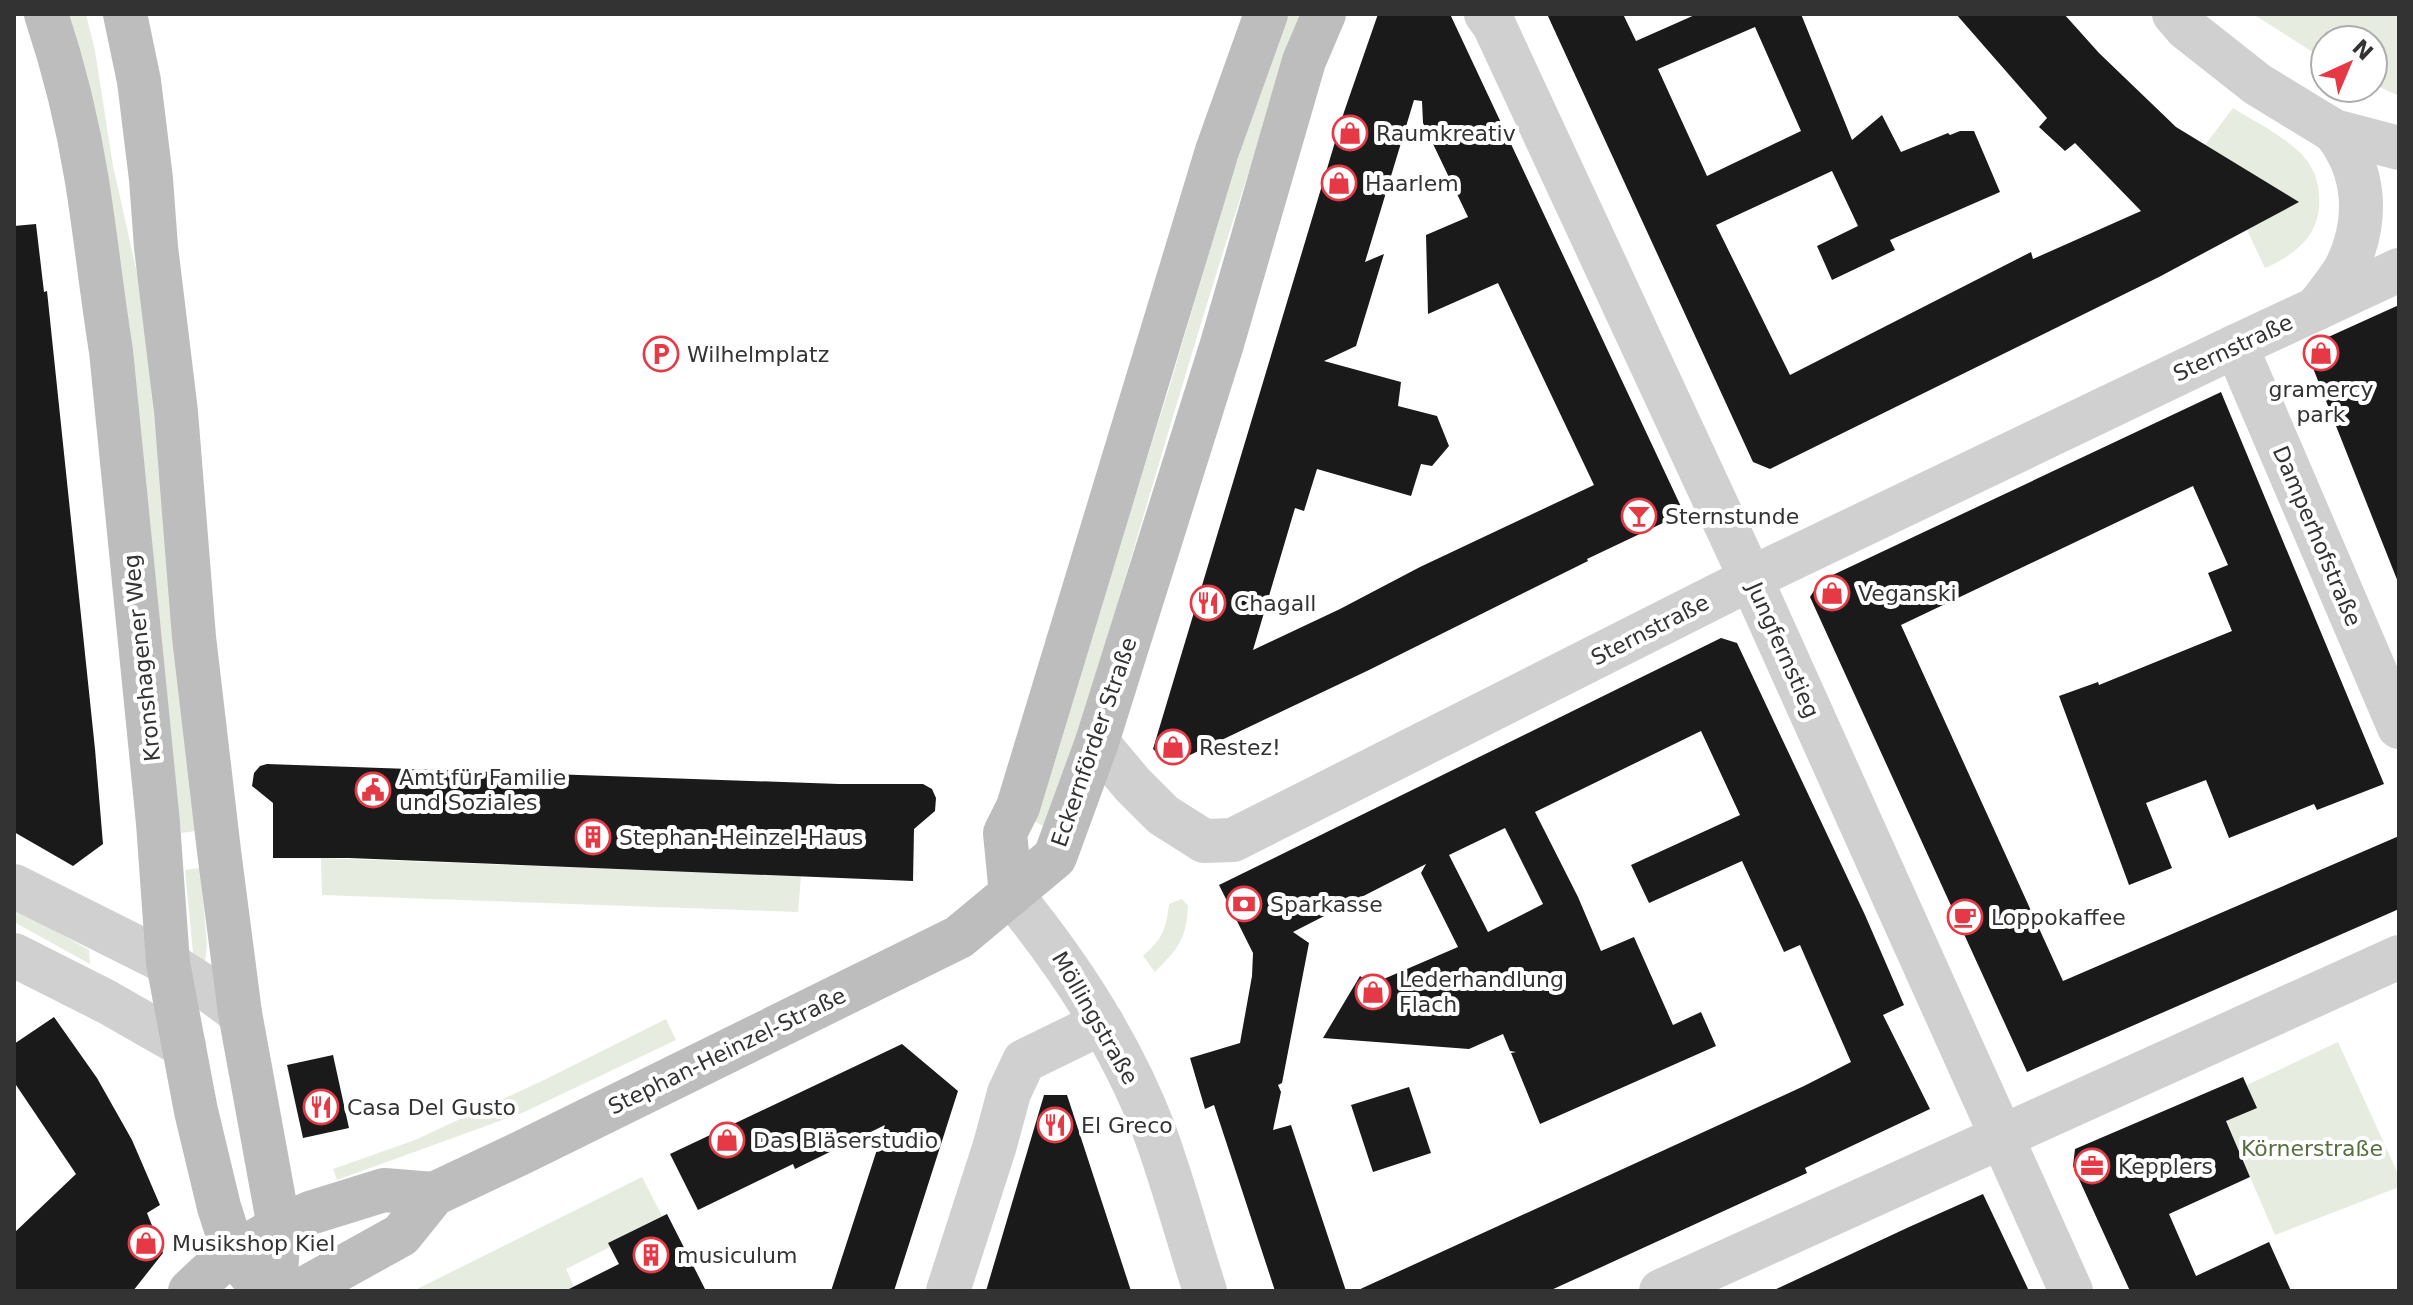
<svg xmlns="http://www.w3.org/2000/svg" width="2413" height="1305" viewBox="0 0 2413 1305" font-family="'DejaVu Sans',sans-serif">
	<rect width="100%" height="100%" fill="#fff"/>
	<g fill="#e6ecdf">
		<polygon points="68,14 86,14 95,51 113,166 141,291 196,831 181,833 123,295"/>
		<path d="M 1286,14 L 1303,14 C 1206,281 1136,557 1048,828 L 1033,821 L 1171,382 L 1228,188 Z"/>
		<polygon points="2253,14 2399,14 2399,96 2373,84 2373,40 2325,40 2325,60"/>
		<path d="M 2233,108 C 2254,121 2278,133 2296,149 C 2308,159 2315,171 2318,186 C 2325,229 2303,251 2265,268 L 2247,230 L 2283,210 L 2285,194 L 2205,145 Z"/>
		<polygon points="321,858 801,876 798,912 322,895"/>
		<polygon points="200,868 207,944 205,963 194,963 185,870"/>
		<path d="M 1182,899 L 1188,906 C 1186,940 1178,949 1155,972 L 1143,956 C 1162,939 1166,931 1169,904 Z"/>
		<polygon points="14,908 89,950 90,964 14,922"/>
		<polygon points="666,1019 676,1040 522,1113 337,1180 333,1169 415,1140 546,1079"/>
		<polygon points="2338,1042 2399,1176 2399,1187 2275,1235 2226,1121 2256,1108 2247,1085"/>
		<polygon points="642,1177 662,1216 609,1243 610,1247 566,1269 574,1287 565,1291 413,1291"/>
	</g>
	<g fill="#1a1a1a" fill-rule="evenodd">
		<path d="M 1378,14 L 1450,14 L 1684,513 L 1587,559 L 1588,561 L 1369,670 L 1169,765 L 1153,749 L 1344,112 ZM 1414,100 L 1422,101 L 1423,123 L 1468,217 L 1426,235 L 1428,314 L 1498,283 L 1594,485 L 1420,567 L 1340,609 L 1253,650 L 1295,508 L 1304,511 L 1317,469 L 1411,496 L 1421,464 L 1432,466 L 1449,446 L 1437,416 L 1398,406 L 1401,382 L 1324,361 L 1356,346 L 1384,254 L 1365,262 Z"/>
		<path d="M 1547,14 L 1623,14 L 1636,41 L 1697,14 L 1801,14 L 1852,140 L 1882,115 L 1901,152 L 1948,133 L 1950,135 L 1960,131 L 1974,131 L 2000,192 L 1890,240 L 1895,250 L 1832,280 L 1817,246 L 1858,226 L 1832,171 L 1716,225 L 1790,375 L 2031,252 L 2033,259 L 2141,211 L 2075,143 L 2065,151 L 2039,127 L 2047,118 L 1956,14 L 2064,14 L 2099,53 L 2176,127 L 2299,202 L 2159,277 L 1770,469 L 1753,462 ZM 1755,27 L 1801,131 L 1707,176 L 1658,69 Z"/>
		<polygon points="36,224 44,292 47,291 95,749 103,844 73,866 14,832 14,226"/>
		<polygon points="2399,305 2399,582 2398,582 2309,358 2315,343"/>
		<polygon points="2221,392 2384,784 2317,810 2314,804 2229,838 2206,780 2146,803 2172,868 2129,885 2059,696 2098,682 2099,685 2232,631 2208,573 2228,565 2193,486 1901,625 2063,981 2399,836 2399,909 2027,1072 1810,597 1820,581"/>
		<path d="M 1721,638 L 1737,643 L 1865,915 L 1904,1005 L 1883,1015 L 1930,1109 L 1805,1168 L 1807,1173 L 1549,1291 L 1356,1291 L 1804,1086 L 1851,1062 L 1800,945 L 1784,952 L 1742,861 L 1649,903 L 1631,865 L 1740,815 L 1701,731 L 1535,812 L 1578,897 L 1601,951 L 1634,937 L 1673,1025 L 1701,1012 L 1716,1046 L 1540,1124 L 1511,1053 L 1516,1052 L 1510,1051 L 1503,1034 L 1469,1049 L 1323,1038 L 1360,976 L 1372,984 L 1458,947 L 1421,873 L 1426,864 L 1293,932 L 1309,943 L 1282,1083 L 1278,1085 L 1281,1092 L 1273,1130 L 1291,1125 L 1346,1291 L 1275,1291 L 1214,1105 L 1205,1109 L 1190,1058 L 1240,1043 L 1252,976 L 1253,953 L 1219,885 ZM 1505,828 L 1543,904 L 1488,932 L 1449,855 Z"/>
		<polygon points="267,764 839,784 923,784 932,789 936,798 935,811 914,829 913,881 349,858 273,858 273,803 252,786 254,773 260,766"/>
		<polygon points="54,1017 97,1078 132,1140 160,1205 147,1213 163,1253 133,1291 14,1291 14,1233 76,1174 14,1082 14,1044"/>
		<polygon points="902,1044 958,1091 894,1291 831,1291 885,1125 795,1169 793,1164 698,1210 670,1154"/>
		<polygon points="333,1055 349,1128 303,1138 287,1065"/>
		<polygon points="2243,1077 2257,1108 2226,1121 2250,1177 2169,1214 2196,1276 2269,1242 2291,1291 2130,1291 2073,1166 2075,1149"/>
		<polygon points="1409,1087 1431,1153 1373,1172 1351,1105"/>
		<polygon points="1044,1095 1067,1095 1131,1291 986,1291"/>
		<polygon points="1983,1194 2029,1291 1772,1291 1909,1227"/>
		<polygon points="667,1214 706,1291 565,1291 619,1264 608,1243"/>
	</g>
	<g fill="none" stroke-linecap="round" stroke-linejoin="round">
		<g stroke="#d0d0d0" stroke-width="44">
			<polyline points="1486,14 1494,25 1751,579 2071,1291"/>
			<polyline points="2174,14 2186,28 2257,84 2334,131 2399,148"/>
			<path d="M 2316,309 C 2326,296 2338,282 2346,268 C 2369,221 2366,171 2334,131"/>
			<polyline points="2236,346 2399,727"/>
			<polyline points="1097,742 1132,784 1163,815 1204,841 1233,840 1762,573 2236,346 2399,270"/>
			<polyline points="948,1291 995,1145 1009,1093 1024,1061 1102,1023"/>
			<polyline points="1661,1291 2399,957"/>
		</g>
		<g stroke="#d0d0d0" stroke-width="44">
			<polyline points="14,886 168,963 202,985 240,1013"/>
			<path d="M 1011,894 C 1070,966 1122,1045 1155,1133 C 1174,1185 1188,1239 1205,1291"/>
			<polyline points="14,955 107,1002 184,1046"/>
		</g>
		<g stroke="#bdbdbd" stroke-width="44">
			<path d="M 46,14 C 64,68 78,125 87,181 C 96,238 102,295 111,351 L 158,823 L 168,963 L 196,1111 L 219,1207 L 234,1254 L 264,1291"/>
			<polyline points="125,14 139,81 151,179 156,247 176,412 194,637 219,851 240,1013 279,1227 275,1291"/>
			<polyline points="1011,894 1005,833 1018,807 1217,151 1266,14"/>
			<polyline points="190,1291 222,1261 279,1227 310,1213 384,1190 434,1194"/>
			<polyline points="300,1291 401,1235 434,1194 523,1152 959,937 1055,857 1097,742 1222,344 1304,61 1324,14"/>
		</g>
	</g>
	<defs>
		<g id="shop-ring" transform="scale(1.8)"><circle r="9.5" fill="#fff" stroke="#e63946" stroke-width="1.5"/><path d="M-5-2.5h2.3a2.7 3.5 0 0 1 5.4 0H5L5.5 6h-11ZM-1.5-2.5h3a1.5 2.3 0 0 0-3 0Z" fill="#e63946"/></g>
		<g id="parking-ring" transform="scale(1.8)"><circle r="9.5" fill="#fff" stroke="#e63946" stroke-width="1.5"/><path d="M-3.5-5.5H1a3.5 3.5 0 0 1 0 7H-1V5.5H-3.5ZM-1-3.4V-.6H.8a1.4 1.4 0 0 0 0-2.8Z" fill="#e63946"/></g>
		<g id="bar-ring" transform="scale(1.8)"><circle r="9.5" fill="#fff" stroke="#e63946" stroke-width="1.5"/><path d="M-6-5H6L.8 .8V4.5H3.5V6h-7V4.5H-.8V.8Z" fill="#e63946"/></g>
		<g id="restaurant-ring" transform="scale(1.8)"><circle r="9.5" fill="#fff" stroke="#e63946" stroke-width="1.5"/><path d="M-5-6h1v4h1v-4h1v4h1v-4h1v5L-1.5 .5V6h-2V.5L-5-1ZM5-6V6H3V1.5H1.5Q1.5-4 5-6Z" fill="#e63946"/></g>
		<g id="civic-ring" transform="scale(1.8)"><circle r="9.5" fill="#fff" stroke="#e63946" stroke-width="1.5"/><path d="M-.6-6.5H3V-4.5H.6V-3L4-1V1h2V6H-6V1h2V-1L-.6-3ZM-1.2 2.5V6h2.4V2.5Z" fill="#e63946"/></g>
		<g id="building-ring" transform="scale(1.8)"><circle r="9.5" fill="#fff" stroke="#e63946" stroke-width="1.5"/><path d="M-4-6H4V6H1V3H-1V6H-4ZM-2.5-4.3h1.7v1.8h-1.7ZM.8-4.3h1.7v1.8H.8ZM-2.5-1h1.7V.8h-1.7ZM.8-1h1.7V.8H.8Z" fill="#e63946"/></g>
		<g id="bank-ring" transform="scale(1.8)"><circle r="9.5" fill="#fff" stroke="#e63946" stroke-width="1.5"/><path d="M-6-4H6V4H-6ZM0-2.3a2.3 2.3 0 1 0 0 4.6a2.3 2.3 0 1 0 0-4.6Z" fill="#e63946"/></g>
		<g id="cafe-ring" transform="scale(1.8)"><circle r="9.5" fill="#fff" stroke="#e63946" stroke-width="1.5"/><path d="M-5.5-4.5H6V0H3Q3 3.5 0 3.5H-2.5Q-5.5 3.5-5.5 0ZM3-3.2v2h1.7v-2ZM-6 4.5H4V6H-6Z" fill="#e63946"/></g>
		<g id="office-ring" transform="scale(1.8)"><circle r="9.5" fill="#fff" stroke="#e63946" stroke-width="1.5"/><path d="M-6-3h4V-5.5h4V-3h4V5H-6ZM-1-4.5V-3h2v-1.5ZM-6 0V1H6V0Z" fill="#e63946"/></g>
	</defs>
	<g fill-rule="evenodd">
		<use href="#shop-ring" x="1350" y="133"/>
		<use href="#shop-ring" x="1339" y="183"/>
		<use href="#shop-ring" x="2321" y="353"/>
		<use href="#parking-ring" x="661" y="354"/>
		<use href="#bar-ring" x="1639" y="516"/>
		<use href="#shop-ring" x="1832" y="593"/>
		<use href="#restaurant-ring" x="1208" y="603"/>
		<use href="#shop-ring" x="1173" y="747"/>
		<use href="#civic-ring" x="373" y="790"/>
		<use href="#building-ring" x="593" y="837"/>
		<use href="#bank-ring" x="1244" y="904"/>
		<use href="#cafe-ring" x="1965" y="917"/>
		<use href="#shop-ring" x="1373" y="992"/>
		<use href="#restaurant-ring" x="321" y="1107"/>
		<use href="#restaurant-ring" x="1055" y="1125"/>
		<use href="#shop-ring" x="727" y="1140"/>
		<use href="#office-ring" x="2092" y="1166"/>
		<use href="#shop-ring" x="146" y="1243"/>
		<use href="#building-ring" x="651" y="1255"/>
	</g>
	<g text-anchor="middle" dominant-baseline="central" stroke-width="8" stroke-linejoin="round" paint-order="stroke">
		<g font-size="22" fill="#333" stroke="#fff" text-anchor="start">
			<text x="1376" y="133">Raumkreativ</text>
			<text x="1365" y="183">Haarlem</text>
			<text x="687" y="354">Wilhelmplatz</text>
			<text x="2321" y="389" text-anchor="middle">gramercy<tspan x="2321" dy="25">park</tspan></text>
			<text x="1665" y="516">Sternstunde</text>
			<text x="1858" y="593">Veganski</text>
			<text x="1234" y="603">Chagall</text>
			<text x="1199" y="747">Restez!</text>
			<text x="399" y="777">Amt für Familie<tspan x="399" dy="25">und Soziales</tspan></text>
			<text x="619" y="837">Stephan-Heinzel-Haus</text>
			<text x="1270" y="904">Sparkasse</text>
			<text x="1991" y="917">Loppokaffee</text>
			<text x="1399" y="979">Lederhandlung<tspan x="1399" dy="25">Flach</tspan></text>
			<text x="347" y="1107">Casa Del Gusto</text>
			<text x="1081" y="1125">El Greco</text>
			<text x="753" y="1140">Das Bläserstudio</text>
			<text x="2118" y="1166">Kepplers</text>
			<text x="172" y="1243">Musikshop Kiel</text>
			<text x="677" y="1255">musiculum</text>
		</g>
		<g font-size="22" fill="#333" stroke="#fff">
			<text transform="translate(2233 348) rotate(-25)">Sternstraße</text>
			<text transform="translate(2317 536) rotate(67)">Damperhofstraße</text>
			<text transform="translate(1650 630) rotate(-27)">Sternstraße</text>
			<text transform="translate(1783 650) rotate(66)">Jungfernstieg</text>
			<text transform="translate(142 658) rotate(-96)">Kronshagener Weg</text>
			<text transform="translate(1094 742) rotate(-71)">Eckernförder Straße</text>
			<text transform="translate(1095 1018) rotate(60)">Möllingstraße</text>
			<text transform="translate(727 1051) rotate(-26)">Stephan-Heinzel-Straße</text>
		</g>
		<g font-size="22" fill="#56703f" stroke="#fff">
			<text x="2312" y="1148">Körnerstraße</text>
		</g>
	</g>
	<rect width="2413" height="1305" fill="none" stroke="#333333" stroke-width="32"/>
	<g transform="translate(2349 64) rotate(44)"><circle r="38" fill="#ffffff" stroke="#adadad" stroke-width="2"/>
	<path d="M0-6L14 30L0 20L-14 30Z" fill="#e63946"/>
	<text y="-12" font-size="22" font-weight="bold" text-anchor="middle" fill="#333333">N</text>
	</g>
</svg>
